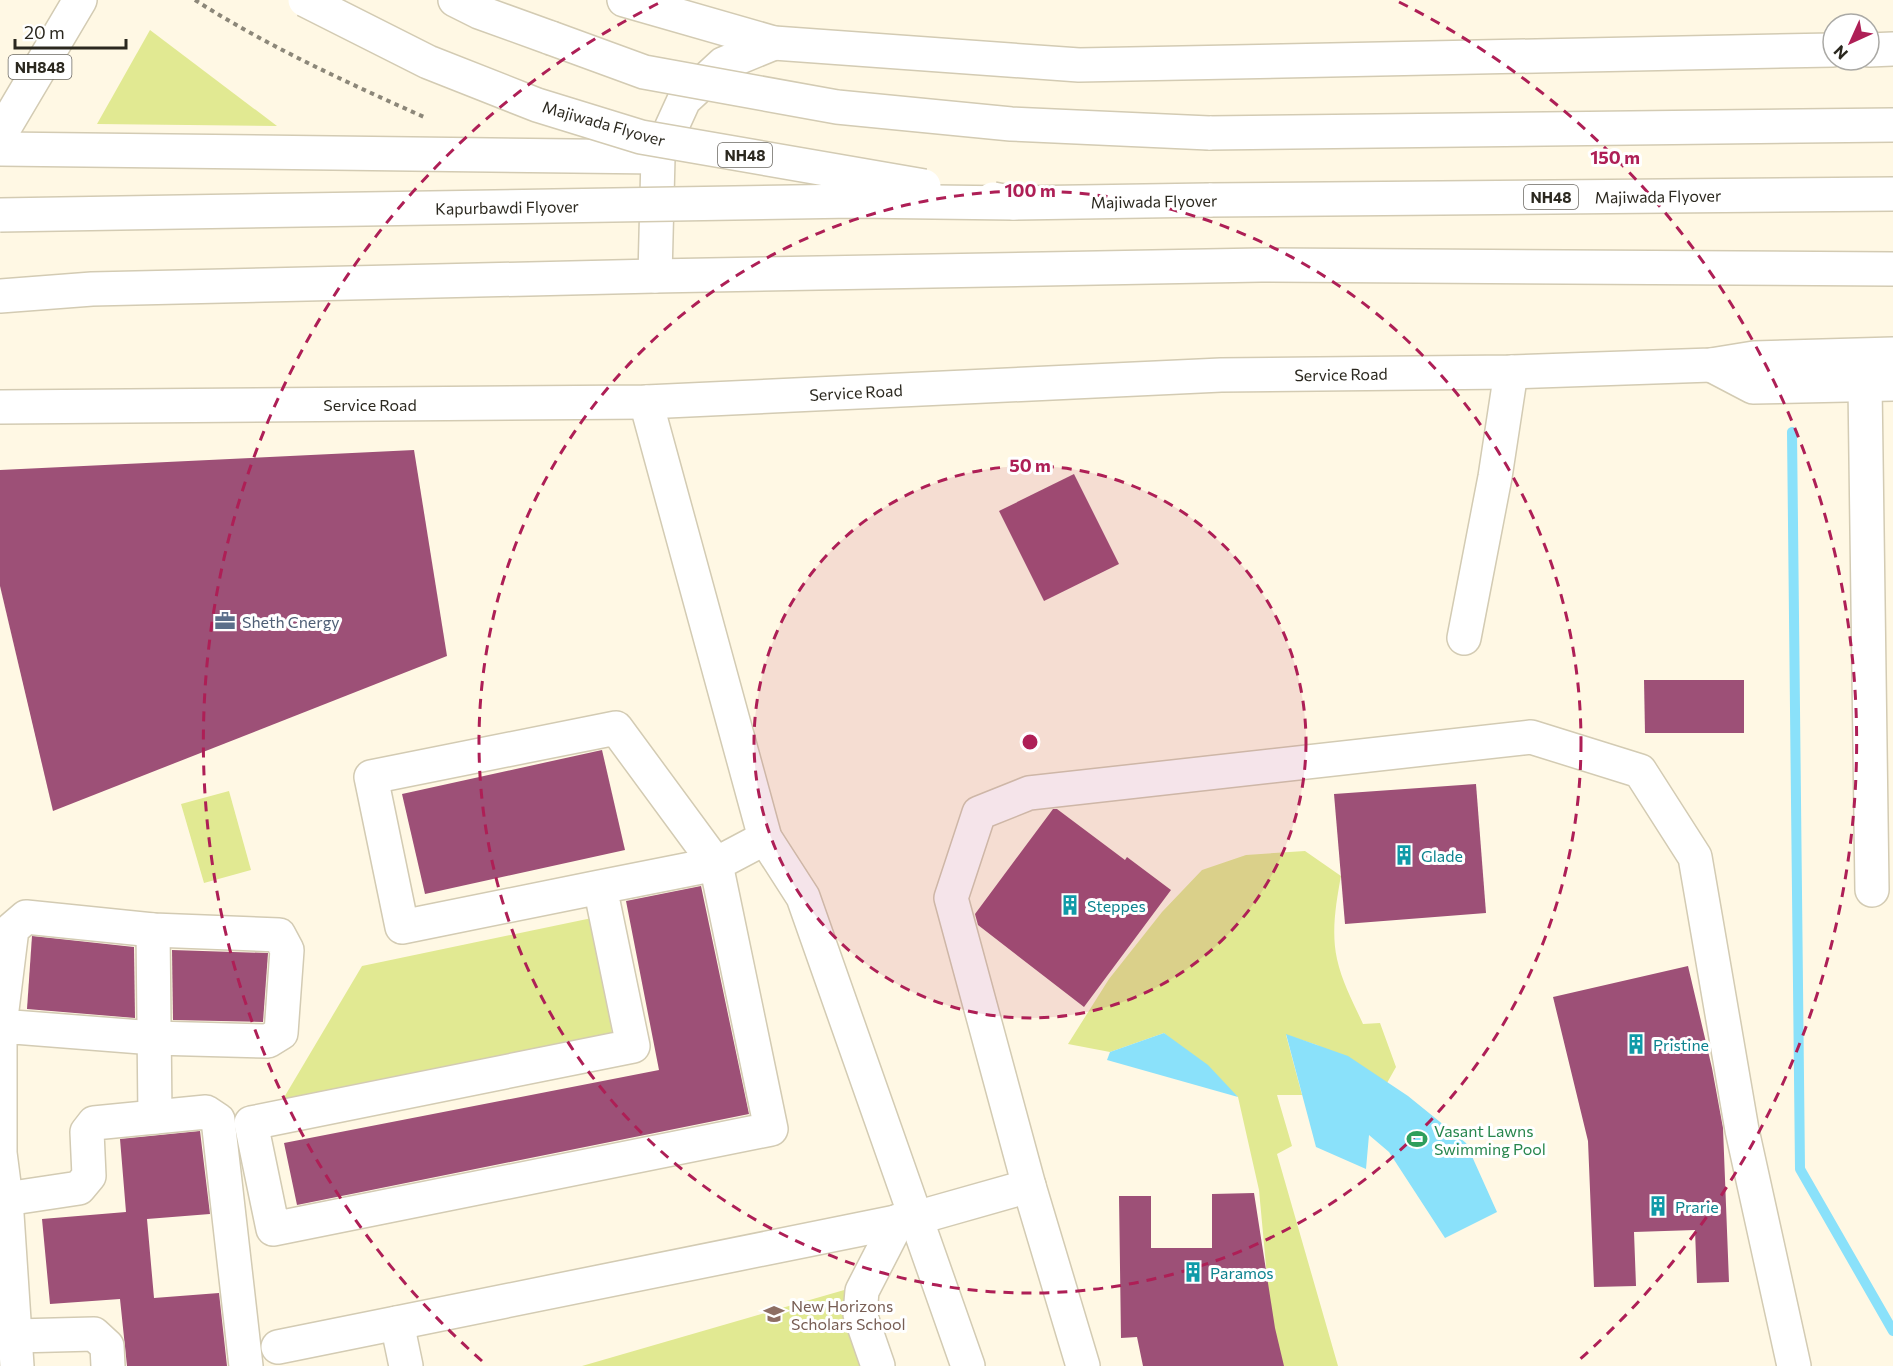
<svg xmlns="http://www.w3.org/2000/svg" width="1893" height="1366" viewBox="0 0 1893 1366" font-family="Commissioner,sans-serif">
	<rect width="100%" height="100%" fill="#fff8e4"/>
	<g fill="#e1e992">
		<polygon points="150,30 277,126 97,124"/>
		<polygon points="229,791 251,870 204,883 181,804"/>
		<path d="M 1305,851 L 1341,876 C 1336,903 1331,932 1337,959 C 1342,982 1354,1004 1363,1024 L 1380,1023 L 1396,1067 L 1387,1083 L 1317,1045 L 1286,1035 L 1302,1095 L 1277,1095 L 1292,1146 L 1277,1154 L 1338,1366 L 1281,1366 L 1273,1341 L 1259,1190 L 1238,1097 L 1164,1033 L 1110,1052 L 1068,1044 L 1109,979 L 1162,912 L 1202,870 L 1246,855 Z"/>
		<polygon points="592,918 613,1038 276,1111 362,966"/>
		<polygon points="865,1284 889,1366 582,1366"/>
	</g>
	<g fill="#8ae1fa">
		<polygon points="1164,1033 1208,1065 1238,1097 1107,1060 1110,1052"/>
		<polygon points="1286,1034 1348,1056 1408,1096 1466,1143 1497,1212 1445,1238 1389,1152 1369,1135 1366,1169 1316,1147"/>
	</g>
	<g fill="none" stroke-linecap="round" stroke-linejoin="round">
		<polyline stroke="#8ae1fa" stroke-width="10" points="1792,432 1800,1169 1893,1331"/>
	</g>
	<g fill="#9d5077">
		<polygon points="414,450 447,656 53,811 0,586 0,470"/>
		<polygon points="1074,474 1119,564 1044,601 999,511"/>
		<polygon points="1644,680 1744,680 1744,733 1645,733"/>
		<polygon points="602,750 625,850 425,894 402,794"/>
		<polygon points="1476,784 1486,913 1345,924 1334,794"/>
		<polygon points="1053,809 1057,809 1125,860 1127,857 1171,890 1084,1007 978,925 975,914"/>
		<polygon points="701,886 749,1114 297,1205 284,1143 659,1070 626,901"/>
		<polygon points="32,936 134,947 135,1018 27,1009"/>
		<polygon points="172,950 268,953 263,1022 173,1020"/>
		<polygon points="1688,966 1712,1068 1723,1128 1729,1282 1697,1283 1695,1230 1634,1232 1636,1286 1594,1287 1588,1141 1553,997"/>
		<polygon points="200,1131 210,1214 147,1219 154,1298 219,1293 227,1366 127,1366 120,1299 50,1304 42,1219 126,1212 120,1139"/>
		<polygon points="1254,1193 1275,1328 1284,1366 1143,1366 1137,1337 1121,1338 1119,1196 1151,1196 1151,1248 1212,1248 1212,1194"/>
	</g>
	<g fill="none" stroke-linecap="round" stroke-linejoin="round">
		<g stroke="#d3cbb3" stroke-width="36">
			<g id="minor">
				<polyline points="1711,365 1753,387 1893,384"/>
				<polyline points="1865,385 1872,890"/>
				<polyline points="646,402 765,838 803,897 968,1366"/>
				<polyline points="0,407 646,402 1221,375 1511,372 1711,365 1754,358 1893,354"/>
				<polyline points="1464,638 1495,477 1511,372"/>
				<polyline points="600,887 402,927 371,777 616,728 716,864 771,1129 273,1229 251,1123 633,1046 600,887 716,864 765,838"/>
				<polyline points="153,930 155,1117"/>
				<polyline points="0,1026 154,1038 268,1041 281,1033 287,950 279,935 153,930 26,917 12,929 0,1026 0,1153 6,1199 17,1366"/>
				<polyline points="6,1199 79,1188 89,1176 87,1132 94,1123 206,1112 218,1120 246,1366"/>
				<polyline points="397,1323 406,1366"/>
				<polyline points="16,1336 94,1334 107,1346 108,1366"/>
				<polyline points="278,1347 916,1218 1029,1186"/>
				<polyline points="878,1366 860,1314 862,1291 898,1221"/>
				<polyline points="1083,1366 1029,1186 951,898 979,813 1029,793 1531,737 1640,771 1695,857 1742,1130 1794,1366"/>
			</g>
		</g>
		<g stroke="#d3cbb3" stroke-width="36">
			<g id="highway">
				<polyline points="455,0 479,12 551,38"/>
				<polyline points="624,0 774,43 1079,65 1833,50"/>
				<polyline points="1869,50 1893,49"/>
				<polyline points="1209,133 1893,125"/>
				<polyline points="0,135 80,0"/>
				<polyline points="0,149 658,157"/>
				<polyline points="1209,200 1893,194"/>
				<polyline points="655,276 658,157 684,100 723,64 774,43"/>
				<polyline points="0,296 92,289 655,276 1261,265 1893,269"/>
			</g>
		</g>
		<path stroke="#8c8779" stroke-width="4" stroke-dasharray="4.5 4.5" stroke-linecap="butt" d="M 195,0 C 267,46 346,82 424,117"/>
		<use href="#minor" stroke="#fff" stroke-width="33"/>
		<use href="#highway" stroke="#fff" stroke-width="33"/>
		<g stroke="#d3cbb3" stroke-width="36" stroke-linecap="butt">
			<g id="highway-bridge">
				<polyline points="305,0 428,62 537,105 641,137 924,186"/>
				<polyline points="551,38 644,72 837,107 1011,124 1209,133"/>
				<polyline points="993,199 1014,203 1209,200"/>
				<polyline points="0,215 854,201 1014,203"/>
			</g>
		</g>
		<use href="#highway-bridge" stroke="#fff" stroke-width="33"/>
	</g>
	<circle cx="1030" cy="742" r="276" fill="#ae1f56" fill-opacity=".12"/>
	<g fill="none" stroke="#ae1f56" stroke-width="3" stroke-dasharray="10 8">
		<circle cx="1030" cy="742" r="276"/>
		<circle cx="1030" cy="742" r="551"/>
		<path d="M482 1361A827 827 0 0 1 661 2M1399 2A827 827 0 0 1 1578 1361"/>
	</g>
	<defs>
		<g id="office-bare" transform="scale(1.62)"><path d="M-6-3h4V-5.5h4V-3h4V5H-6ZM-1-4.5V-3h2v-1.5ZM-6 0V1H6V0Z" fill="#5c6f8a" stroke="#fff" stroke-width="2.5" paint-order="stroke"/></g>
		<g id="building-bare" transform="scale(1.62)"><path d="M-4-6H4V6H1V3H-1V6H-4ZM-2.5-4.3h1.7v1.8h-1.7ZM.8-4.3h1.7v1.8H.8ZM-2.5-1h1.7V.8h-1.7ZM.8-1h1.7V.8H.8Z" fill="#0f9aa8" stroke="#fff" stroke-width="2.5" paint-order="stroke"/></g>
		<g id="stadium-bare" transform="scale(1.62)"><path d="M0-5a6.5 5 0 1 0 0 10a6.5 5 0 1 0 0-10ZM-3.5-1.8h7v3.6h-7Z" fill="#2e9e5b" stroke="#fff" stroke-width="2.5" paint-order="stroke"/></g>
		<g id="school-bare" transform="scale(1.62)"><path d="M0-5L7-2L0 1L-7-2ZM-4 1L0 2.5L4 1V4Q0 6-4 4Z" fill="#8d6e63" stroke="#fff" stroke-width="2.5" paint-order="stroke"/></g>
	</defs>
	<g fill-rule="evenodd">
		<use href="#office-bare" x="225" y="621"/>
		<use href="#building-bare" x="1404" y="855"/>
		<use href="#building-bare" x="1070" y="905"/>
		<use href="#building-bare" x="1636" y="1044"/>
		<use href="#stadium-bare" x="1417" y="1139"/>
		<use href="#building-bare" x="1658" y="1206"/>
		<use href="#building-bare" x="1193" y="1272"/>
		<use href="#school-bare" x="774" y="1314"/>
	</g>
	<g text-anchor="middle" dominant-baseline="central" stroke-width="6" stroke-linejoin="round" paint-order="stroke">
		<g fill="#fff" stroke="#6b6862" stroke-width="1.5">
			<rect x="8.5" y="55" width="63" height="24" rx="4.5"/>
			<rect x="718" y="143" width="54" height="24" rx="4.5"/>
			<rect x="1524" y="185" width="54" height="24" rx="4.5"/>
		</g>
		<g font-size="15" font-weight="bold" fill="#2b281f">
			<text x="40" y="67">NH848</text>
			<text x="745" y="155">NH48</text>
			<text x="1551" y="197">NH48</text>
		</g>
		<g font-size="16" fill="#2b281f" stroke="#fff">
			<text transform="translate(604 123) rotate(16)">Majiwada Flyover</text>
			<text transform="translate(1658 196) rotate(-1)">Majiwada Flyover</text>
			<text transform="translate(1154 201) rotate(-1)">Majiwada Flyover</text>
			<text transform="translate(507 207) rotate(-1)">Kapurbawdi Flyover</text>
			<text transform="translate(1341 374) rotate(-1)">Service Road</text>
			<text transform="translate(856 392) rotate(-3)">Service Road</text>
			<text x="370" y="404">Service Road</text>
		</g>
		<g font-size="16" fill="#4e5e75" stroke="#fff" text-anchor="start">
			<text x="242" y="621">Sheth Cnergy</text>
		</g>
		<g font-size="16" fill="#0d838f" stroke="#fff" text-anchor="start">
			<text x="1421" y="855">Glade</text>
			<text x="1087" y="905">Steppes</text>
			<text x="1653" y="1044">Pristine</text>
			<text x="1675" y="1206">Prarie</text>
			<text x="1210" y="1272">Paramos</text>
		</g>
		<g font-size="16" fill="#27864d" stroke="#fff" text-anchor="start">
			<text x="1434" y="1130">Vasant Lawns<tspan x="1434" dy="18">Swimming Pool</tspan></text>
		</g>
		<g font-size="16" fill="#785e54" stroke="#fff" text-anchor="start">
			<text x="791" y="1305">New Horizons<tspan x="791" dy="18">Scholars School</tspan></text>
		</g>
	</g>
	<circle cx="1030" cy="742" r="9" fill="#ae1f56" stroke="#fff" stroke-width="3"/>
	<g font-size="18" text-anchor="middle" font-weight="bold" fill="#ae1f56" stroke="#fff" stroke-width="6" stroke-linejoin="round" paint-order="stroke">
		<text x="1615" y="164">150 m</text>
		<text x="1030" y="197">100 m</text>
		<text x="1030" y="472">50 m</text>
	</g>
	<g transform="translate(1851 42) rotate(225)"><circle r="28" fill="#ffffff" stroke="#aaa9a5" stroke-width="1.5"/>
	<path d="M0-4.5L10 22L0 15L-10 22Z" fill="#ae1f56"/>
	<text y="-9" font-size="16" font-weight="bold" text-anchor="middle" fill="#2b281f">N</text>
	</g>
	<path d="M15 39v9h111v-9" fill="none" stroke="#2b281f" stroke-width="3"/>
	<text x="24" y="39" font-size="18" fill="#2b281f" stroke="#ffffff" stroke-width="4.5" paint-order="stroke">20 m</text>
</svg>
